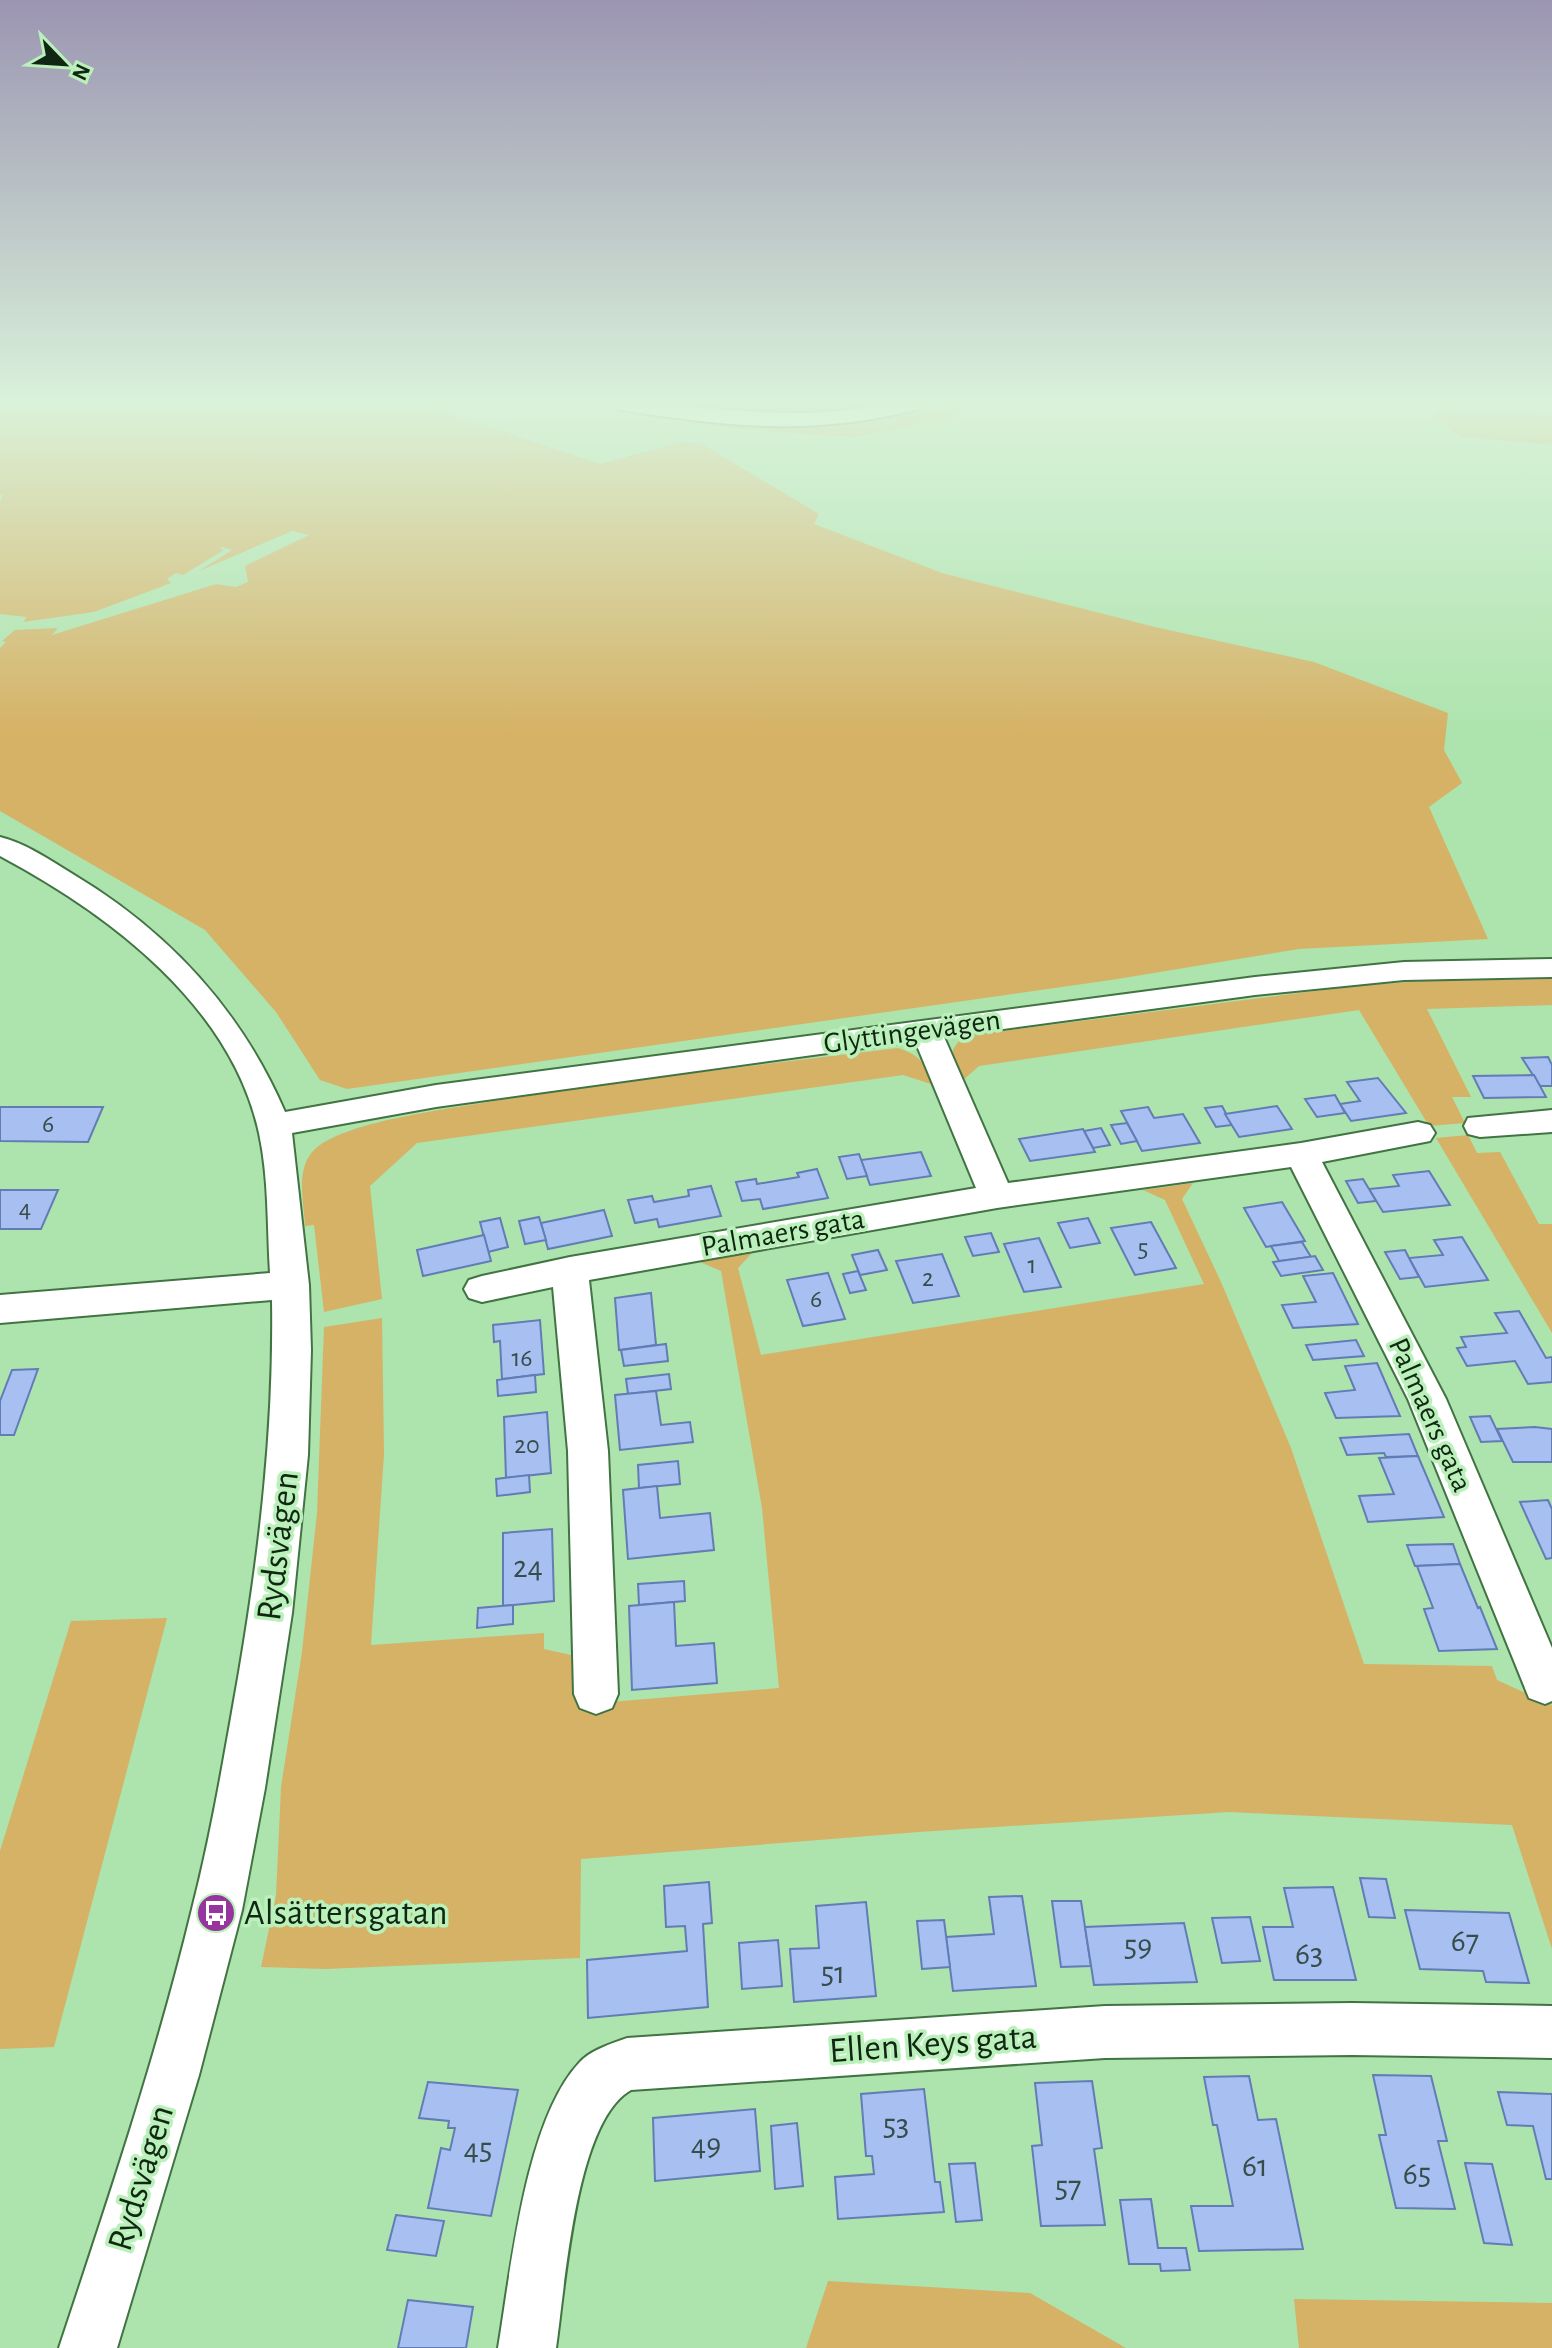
<svg xmlns="http://www.w3.org/2000/svg" width="1552" height="2348" viewBox="0 0 1552 2348" font-family="'Alegreya Sans',sans-serif">
	<rect width="100%" height="100%" fill="#ade3ad"/>
	<g fill="#d5b266">
		<polygon points="0,404 422,404 600,464 683,442 703,445 819,514 814,524 942,573 1155,627 1314,662 1448,713 1444,750 1462,783 1429,807 1488,939 1299,949 1111,980 347,1089 320,1080 276,1012 205,930 0,811 0,648 6,642 2,641 15,630 58,628 52,635 216,584 236,587 248,582 245,566 309,535 292,531 199,571 232,550 222,547 220,549 224,550 183,575 176,573 167,579 171,583 94,612 23,622 27,617 0,614 0,502 3,495 0,495"/>
		<polygon points="563,404 599,404 672,415 897,413 927,404 966,404 951,419 853,437 738,429"/>
		<path d="M 654,404 L 891,404 C 815,424 730,415 654,404 Z"/>
		<polygon points="1437,411 1552,413 1552,445 1462,437 1433,417"/>
		<path d="M 1552,979 L 1552,1005 L 1427,1009 L 1471,1097 L 1452,1097 L 1465,1123 L 1429,1126 L 1359,1010 L 979,1066 L 961,1082 C 952,1060 945,1054 964,1036 L 1346,987 L 1421,981 Z"/>
		<path d="M 898,1048 C 920,1055 926,1064 934,1085 L 903,1075 L 417,1143 L 370,1186 L 382,1299 L 324,1312 L 314,1225 L 305,1226 C 304,1202 295,1169 314,1150 C 342,1122 448,1109 488,1102 C 624,1080 761,1065 898,1048 Z"/>
		<polygon points="1468,1135 1477,1153 1500,1152 1539,1224 1552,1224 1552,1333 1436,1138"/>
		<polygon points="1193,1183 1182,1199 1221,1282 1291,1448 1364,1664 1492,1666 1497,1680 1552,1705 1552,1949 1512,1825 1229,1812 919,1832 581,1859 580,1958 326,1969 261,1967 276,1896 281,1787 302,1652 317,1513 324,1327 382,1318 384,1454 371,1645 544,1633 544,1649 580,1657 610,1702 779,1688 762,1508 721,1271 700,1262 753,1252 738,1268 761,1355 1204,1284 1165,1200 1143,1190"/>
		<polygon points="167,1618 54,2047 0,2049 0,1851 71,1621"/>
		<polygon points="828,2281 1030,2293 1126,2348 806,2348"/>
		<polygon points="1294,2299 1552,2303 1552,2348 1299,2348"/>
	</g>
	<g fill="#a7bff1" stroke="#627cb5" stroke-width="2">
		<polygon points="1548,1057 1552,1065 1552,1086 1540,1086 1522,1058"/>
		<polygon points="1534,1075 1546,1097 1484,1098 1473,1076"/>
		<polygon points="1378,1078 1406,1113 1351,1121 1340,1104 1360,1101 1347,1082"/>
		<polygon points="1335,1095 1345,1113 1317,1117 1305,1099"/>
		<polygon points="1222,1106 1232,1125 1216,1127 1205,1108"/>
		<polygon points="1277,1106 1292,1129 1239,1137 1225,1114"/>
		<polygon points="0,1107 103,1107 88,1142 0,1141"/>
		<polygon points="1148,1107 1154,1118 1183,1114 1200,1143 1142,1151 1121,1111"/>
		<polygon points="1127,1123 1137,1141 1121,1144 1111,1125"/>
		<polygon points="1101,1128 1110,1145 1093,1148 1084,1131"/>
		<polygon points="1083,1129 1095,1152 1030,1161 1019,1139"/>
		<polygon points="921,1152 931,1176 870,1185 861,1160"/>
		<polygon points="859,1154 867,1176 847,1179 839,1157"/>
		<polygon points="817,1169 828,1198 763,1209 760,1199 742,1201 736,1182 756,1179 757,1184 799,1177 797,1173"/>
		<polygon points="1429,1171 1450,1205 1383,1212 1369,1189 1399,1186 1393,1175"/>
		<polygon points="1363,1179 1369,1189 1376,1201 1358,1203 1346,1181"/>
		<polygon points="711,1186 721,1216 659,1227 657,1219 635,1223 628,1200 652,1196 654,1202 689,1196 688,1190"/>
		<polygon points="0,1190 58,1190 41,1229 0,1229"/>
		<polygon points="1282,1202 1305,1241 1266,1247 1244,1208"/>
		<polygon points="604,1210 612,1236 548,1249 541,1223"/>
		<polygon points="539,1217 546,1240 525,1244 519,1221"/>
		<polygon points="500,1218 508,1247 488,1252 480,1222"/>
		<polygon points="1088,1218 1100,1243 1070,1248 1058,1223"/>
		<polygon points="1151,1222 1176,1268 1135,1275 1111,1228"/>
		<polygon points="991,1233 999,1252 973,1256 965,1237"/>
		<polygon points="484,1235 491,1261 423,1276 417,1250"/>
		<polygon points="1462,1237 1488,1280 1425,1287 1409,1258 1443,1255 1434,1240"/>
		<polygon points="1039,1238 1061,1287 1024,1292 1004,1244"/>
		<polygon points="1302,1242 1311,1257 1279,1261 1271,1246"/>
		<polygon points="878,1250 887,1270 860,1275 852,1255"/>
		<polygon points="1405,1250 1409,1258 1419,1277 1400,1279 1385,1252"/>
		<polygon points="942,1254 959,1296 913,1303 896,1261"/>
		<polygon points="1315,1256 1323,1270 1281,1276 1273,1262"/>
		<polygon points="858,1271 866,1290 850,1293 843,1274"/>
		<polygon points="828,1273 845,1319 803,1326 787,1280"/>
		<polygon points="1333,1273 1358,1324 1293,1328 1282,1305 1316,1302 1303,1276"/>
		<polygon points="651,1293 656,1345 619,1350 615,1298"/>
		<polygon points="1519,1311 1546,1358 1552,1357 1552,1382 1528,1384 1515,1361 1467,1366 1457,1348 1466,1347 1461,1337 1507,1333 1495,1313"/>
		<polygon points="540,1320 544,1374 502,1379 500,1341 494,1342 493,1325"/>
		<polygon points="1356,1340 1364,1356 1313,1360 1306,1345"/>
		<polygon points="666,1344 668,1361 624,1366 621,1350"/>
		<polygon points="1377,1363 1400,1416 1336,1418 1325,1393 1355,1390 1345,1366"/>
		<polygon points="38,1369 14,1435 0,1435 0,1401 12,1370"/>
		<polygon points="669,1374 671,1389 628,1394 626,1379"/>
		<polygon points="535,1375 536,1392 498,1396 497,1380"/>
		<polygon points="656,1391 661,1425 690,1422 693,1442 620,1450 615,1395"/>
		<polygon points="547,1412 551,1473 506,1478 504,1417"/>
		<polygon points="1490,1416 1502,1441 1481,1442 1470,1417"/>
		<polygon points="1535,1427 1552,1429 1552,1462 1513,1462 1497,1429"/>
		<polygon points="1409,1434 1418,1456 1386,1457 1384,1453 1347,1455 1340,1438"/>
		<polygon points="1418,1456 1444,1517 1368,1522 1359,1496 1394,1494 1379,1458"/>
		<polygon points="678,1461 680,1484 639,1488 638,1465"/>
		<polygon points="529,1475 530,1492 497,1496 496,1479"/>
		<polygon points="657,1486 660,1518 710,1513 714,1550 628,1559 623,1490"/>
		<polygon points="1548,1500 1552,1509 1552,1558 1546,1559 1520,1502"/>
		<polygon points="552,1529 554,1601 503,1606 503,1533"/>
		<polygon points="1453,1544 1460,1564 1415,1566 1407,1545"/>
		<polygon points="1460,1564 1478,1608 1480,1607 1497,1649 1439,1651 1424,1609 1433,1608 1417,1566"/>
		<polygon points="684,1581 685,1601 639,1605 638,1584"/>
		<polygon points="674,1602 676,1646 714,1643 717,1683 632,1690 629,1606"/>
		<polygon points="513,1605 513,1624 477,1628 478,1608"/>
		<polygon points="1360,1878 1386,1879 1395,1918 1369,1917"/>
		<polygon points="709,1882 712,1923 703,1924 708,2007 588,2018 587,1960 687,1951 685,1926 666,1927 664,1886"/>
		<polygon points="1333,1887 1356,1980 1274,1980 1263,1927 1293,1927 1284,1888"/>
		<polygon points="1022,1896 1036,1986 953,1991 946,1937 994,1934 989,1897"/>
		<polygon points="1052,1901 1081,1901 1091,1966 1061,1967"/>
		<polygon points="866,1902 876,1996 794,2002 790,1949 819,1948 816,1906"/>
		<polygon points="1405,1910 1509,1913 1529,1983 1486,1982 1483,1971 1420,1969"/>
		<polygon points="1250,1917 1260,1961 1222,1963 1212,1918"/>
		<polygon points="944,1920 950,1967 922,1969 917,1921"/>
		<polygon points="1184,1923 1197,1982 1094,1985 1085,1927"/>
		<polygon points="778,1940 782,1986 742,1989 739,1943"/>
		<polygon points="1373,2075 1431,2076 1447,2141 1438,2141 1455,2209 1396,2208 1379,2135 1386,2135"/>
		<polygon points="1249,2076 1258,2120 1276,2119 1303,2249 1199,2251 1191,2206 1233,2206 1217,2125 1213,2125 1204,2077"/>
		<polygon points="1092,2081 1102,2148 1094,2149 1105,2225 1041,2226 1032,2146 1042,2145 1035,2083"/>
		<polygon points="428,2082 518,2090 491,2216 428,2208 441,2148 450,2150 455,2128 448,2128 449,2121 419,2118"/>
		<polygon points="924,2089 935,2182 940,2182 944,2212 838,2219 835,2177 874,2174 872,2156 866,2156 861,2094"/>
		<polygon points="1498,2092 1552,2094 1552,2179 1546,2179 1533,2126 1507,2125"/>
		<polygon points="755,2109 760,2171 655,2181 653,2118"/>
		<polygon points="797,2123 803,2186 775,2189 771,2126"/>
		<polygon points="975,2163 982,2220 956,2222 949,2164"/>
		<polygon points="1465,2163 1492,2164 1512,2245 1484,2243"/>
		<polygon points="1151,2199 1158,2248 1186,2248 1190,2270 1161,2271 1160,2264 1129,2264 1120,2200"/>
		<polygon points="396,2215 444,2221 436,2256 387,2250"/>
		<polygon points="408,2300 473,2307 466,2348 398,2348"/>
	</g>
	<g fill="none" stroke-linecap="round" stroke-linejoin="round">
		<g stroke="#417343" stroke-width="4">
			<g id="minor">
				<path d="M 0,837 C 25,843 50,860 71,873 C 168,931 240,1008 285,1112 L 436,1085 L 1255,977 L 1404,962 L 1552,959 L 1552,977 L 1404,980 L 1255,995 L 944,1037 L 1008,1183 L 1301,1143 L 1418,1122 L 1430,1125 L 1435,1133 L 1430,1141 L 1322,1162 L 1446,1399 L 1552,1648 L 1552,1701 L 1545,1704 L 1529,1698 L 1408,1399 L 1291,1167 L 997,1208 L 589,1280 L 608,1451 L 618,1694 L 612,1708 L 596,1714 L 580,1708 L 574,1694 L 568,1451 L 553,1287 L 482,1302 L 469,1298 L 464,1289 L 469,1280 L 482,1276 L 570,1257 L 976,1188 L 915,1041 L 436,1107 L 292,1133 L 309,1285 L 311,1350 L 308,1455 L 292,1613 L 265,1788 L 242,1910 L 199,2075 L 117,2348 L 59,2348 C 107,2203 156,2058 192,1909 C 212,1831 225,1751 239,1672 C 260,1548 274,1426 272,1300 L 0,1323 L 0,1295 L 270,1273 C 267,1227 269,1179 259,1133 C 231,1005 109,914 0,856 Z"/>
				<polygon points="1552,1110 1552,1132 1480,1137 1468,1134 1464,1126 1468,1118"/>
				<path d="M 1352,2003 L 1552,2006 L 1552,2058 L 1352,2055 L 1105,2058 L 631,2090 C 575,2121 565,2288 556,2348 L 498,2348 C 511,2271 525,2121 579,2063 C 590,2050 611,2044 627,2038 L 1105,2006 Z"/>
			</g>
		</g>
		<g stroke="#417343" stroke-width="4">
			<path id="highway" d="M 615,404 C 677,403 738,413 799,413 C 841,413 880,403 922,404 L 918,409 C 814,436 731,427 627,411 L 619,409 Z"/>
		</g>
		<use href="#minor" fill="#fff" fill-rule="evenodd"/>
		<use href="#highway" fill="#fff" fill-rule="evenodd"/>
	</g>
	<linearGradient id="sky" x2="0" y2="1"><stop stop-color="#9b95b2"/><stop offset="0.55" stop-color="#daf2da"/><stop offset="1" stop-color="#daf2da" stop-opacity="0"/></linearGradient>
	<rect width="1552" height="733" fill="url(#sky)"/>
	<defs>
		<g id="bus-disc" transform="scale(2)"><circle r="9.5" fill="#95359d" stroke="#baf0ba"/><path d="M-5-6H5V4H4V6H2V4H-2V6H-4V4H-5ZM-3.5-4V0h7V-4ZM-3.5 1.2v1.5H-2V1.2ZM2 1.2v1.5H3.5V1.2Z" fill="#fff"/></g>
	</defs>
	<g fill-rule="evenodd">
		<use href="#bus-disc" x="216" y="1913"/>
	</g>
	<g text-anchor="middle" dominant-baseline="central" stroke-width="7" stroke-linejoin="round" paint-order="stroke">
		<g font-size="26" fill="#374d4a">
			<text x="48" y="1124">6</text>
			<text x="25" y="1209">4</text>
			<text x="1143" y="1248">5</text>
			<text x="1032" y="1265">1</text>
			<text x="928" y="1278">2</text>
			<text x="816" y="1299">6</text>
			<text x="522" y="1358">16</text>
			<text x="527" y="1445">20</text>
		</g>
		<g font-size="30" fill="#122713" stroke="#baf0ba">
			<text transform="translate(912 1032) rotate(-8)">Glyttingevägen</text>
			<text transform="translate(783 1233) rotate(-10)">Palmaers gata</text>
			<text transform="translate(1430 1415) rotate(66)">Palmaers gata</text>
		</g>
		<g font-size="32" fill="#374d4a">
			<text x="528" y="1567">24</text>
			<text x="1465" y="1941">67</text>
			<text x="1138" y="1946">59</text>
			<text x="1309" y="1954">63</text>
			<text x="833" y="1973">51</text>
			<text x="896" y="2125">53</text>
			<text x="706" y="2145">49</text>
			<text x="478" y="2149">45</text>
			<text x="1255" y="2166">61</text>
			<text x="1417" y="2174">65</text>
			<text x="1068" y="2187">57</text>
		</g>
		<g font-size="36" fill="#122713" stroke="#baf0ba">
			<text transform="translate(278 1546) rotate(-83)">Rydsvägen</text>
			<text transform="translate(933 2044) rotate(-4)">Ellen Keys gata</text>
			<text transform="translate(141 2178) rotate(-73)">Rydsvägen</text>
		</g>
		<g font-size="36" fill="#122713" stroke="#baf0ba" text-anchor="start">
			<text x="244" y="1913">Alsättersgatan</text>
		</g>
	</g>
	<g transform="translate(64 64) rotate(115)" stroke="#baf0ba" stroke-width="6" paint-order="stroke">
	<path d="M0-6L14 30L0 20L-14 30Z" fill="#122713"/>
	<text y="-12" font-size="22" font-weight="bold" text-anchor="middle" fill="#122713">N</text>
	</g>
</svg>
